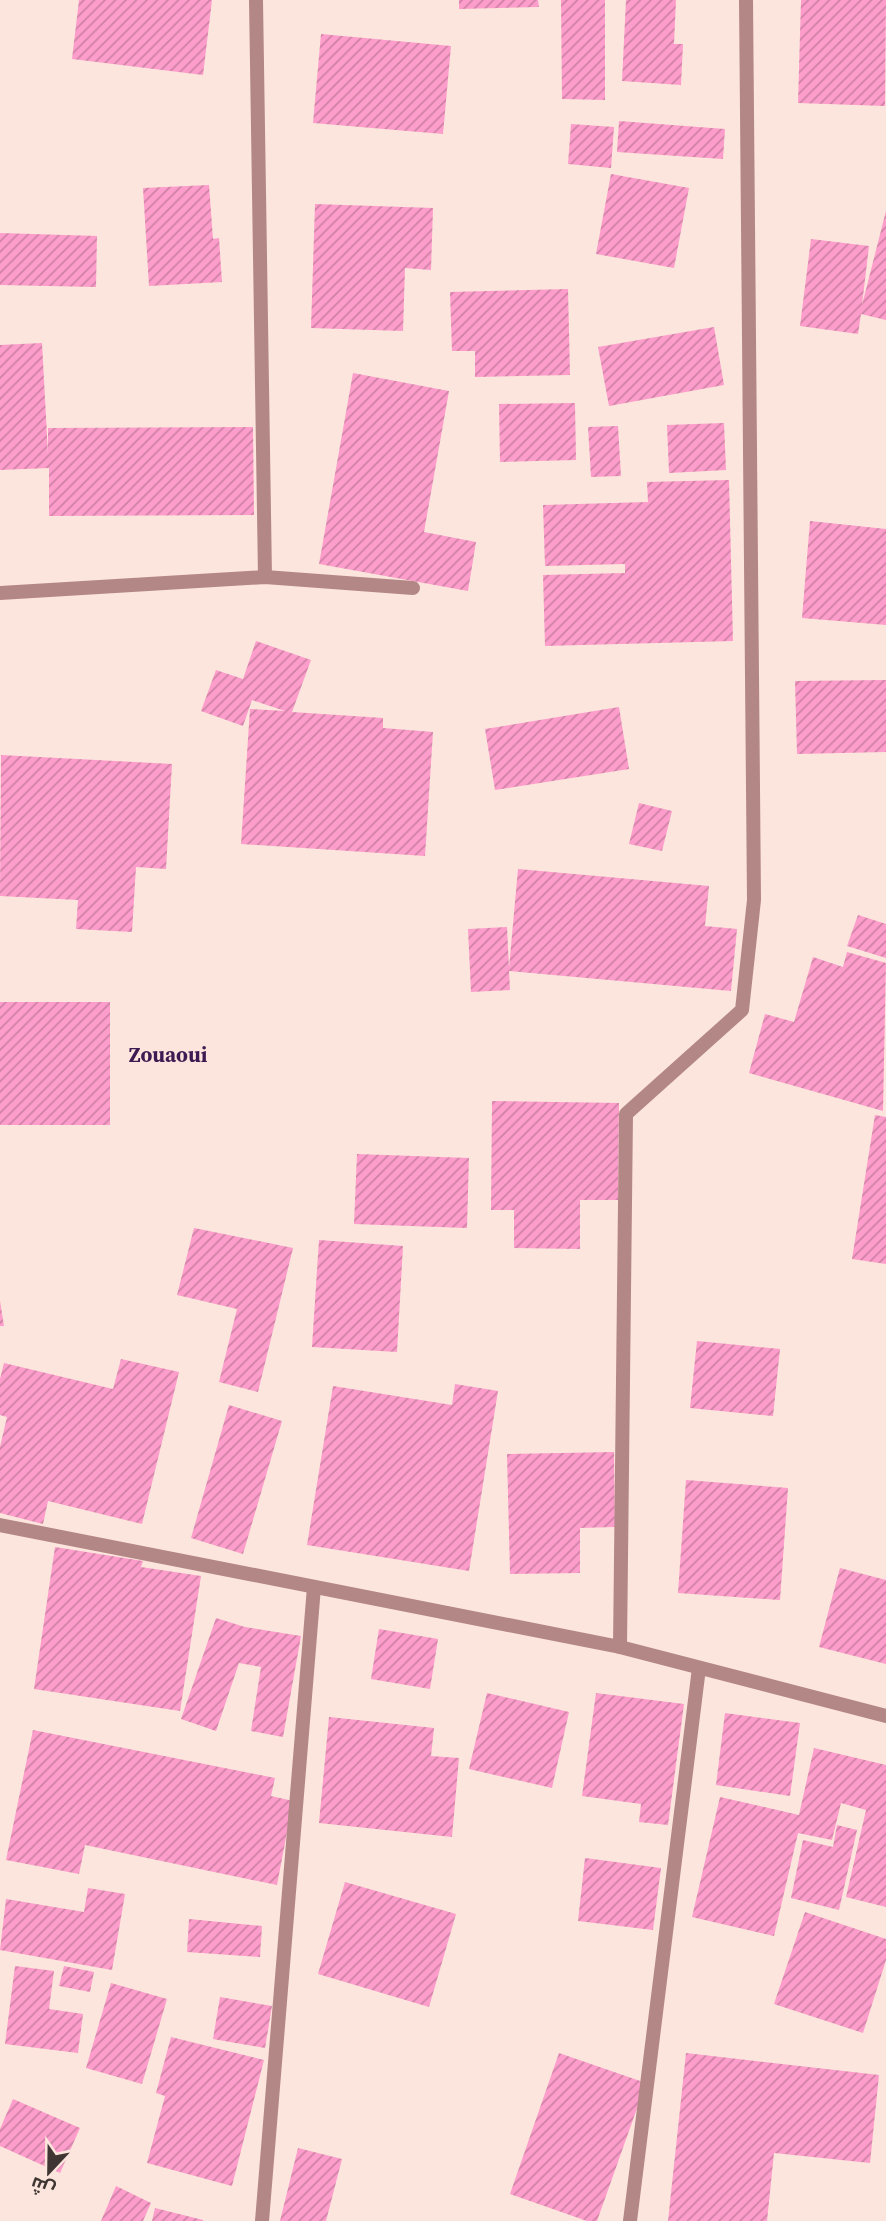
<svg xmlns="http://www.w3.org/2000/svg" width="886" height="2221" viewBox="0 0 886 2221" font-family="'Source Serif 4',Cairo,serif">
	<defs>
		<pattern id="building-hatch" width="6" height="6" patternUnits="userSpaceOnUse" patternTransform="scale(1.75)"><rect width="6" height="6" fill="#fd9dcb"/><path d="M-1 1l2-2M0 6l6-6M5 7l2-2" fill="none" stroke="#ce81a5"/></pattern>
	</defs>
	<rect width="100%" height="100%" fill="#fce5dc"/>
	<g fill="url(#building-hatch)">
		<polygon points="79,0 212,0 203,75 72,59"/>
		<polygon points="459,0 538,0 539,7 459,9"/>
		<polygon points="561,0 605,0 605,100 562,99"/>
		<polygon points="626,0 676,0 674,44 683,44 681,85 622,81"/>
		<polygon points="801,0 886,0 885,106 798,103"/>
		<polygon points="321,34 451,46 443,134 313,123"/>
		<polygon points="619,121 725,129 723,159 617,152"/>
		<polygon points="571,124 614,127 611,168 568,164"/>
		<polygon points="611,174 689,188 674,268 596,254"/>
		<polygon points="209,185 213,239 219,238 222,282 149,286 143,188"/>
		<polygon points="315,204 433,208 431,270 405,268 403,331 311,328"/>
		<polygon points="886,211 886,320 861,314 858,334 800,326 811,239 869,246 862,305"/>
		<polygon points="0,233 97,236 96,287 0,285"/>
		<polygon points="568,289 570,375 475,377 475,351 452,351 450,292"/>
		<polygon points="714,327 724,385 609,406 598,347"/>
		<polygon points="42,343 48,454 48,428 253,427 254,515 49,516 49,468 0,470 0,345"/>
		<polygon points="353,373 449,391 424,532 476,542 468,591 319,564"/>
		<polygon points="575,403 576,460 500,462 499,404"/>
		<polygon points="724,423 726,470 669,473 667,425"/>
		<polygon points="618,426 621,476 591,477 588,427"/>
		<polygon points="729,480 733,641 545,646 543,575 625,573 625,564 545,566 543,505 648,502 647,482"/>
		<polygon points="810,521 886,529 886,625 802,618"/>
		<polygon points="256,641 311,660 292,712 383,718 383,728 433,732 425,856 241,844 250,709 285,711 252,700 243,726 201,711 216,670 243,679"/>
		<polygon points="886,680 886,752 797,754 795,681"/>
		<polygon points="619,707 629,769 495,790 485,729"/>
		<polygon points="1,755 172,764 166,869 136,867 132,932 76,929 78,900 0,896"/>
		<polygon points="639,803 672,811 662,851 629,844"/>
		<polygon points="518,869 709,886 705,926 737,929 731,991 509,971 510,990 471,992 468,929 507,927 509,968"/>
		<polygon points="858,915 886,924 886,958 847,946"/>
		<polygon points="847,952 886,963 883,1111 749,1073 765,1014 794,1022 813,957 843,967"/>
		<rect x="0" y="1002" width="110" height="123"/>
		<polygon points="492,1101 619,1103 618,1200 580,1200 580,1249 514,1248 514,1210 491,1210"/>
		<polygon points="875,1115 886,1117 886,1264 852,1259"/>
		<polygon points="357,1154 469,1158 467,1228 354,1224"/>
		<polygon points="194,1228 293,1248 258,1392 219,1382 237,1309 177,1295"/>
		<polygon points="319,1240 403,1246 397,1352 312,1347"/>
		<polygon points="0,1301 4,1326 0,1326"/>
		<polygon points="697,1341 780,1349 773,1416 690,1408"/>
		<polygon points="121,1359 179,1372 142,1524 48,1501 43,1524 0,1513 0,1447 7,1417 0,1415 0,1379 4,1363 113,1389"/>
		<polygon points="455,1384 498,1391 469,1571 307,1545 333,1386 452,1405"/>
		<polygon points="229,1405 282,1421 243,1554 191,1538"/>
		<polygon points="614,1452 615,1527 580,1528 580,1573 510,1574 507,1454"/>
		<polygon points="686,1480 788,1488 780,1600 678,1593"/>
		<polygon points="55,1547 143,1561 141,1567 201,1576 180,1711 34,1689"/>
		<polygon points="840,1568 886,1580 886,1664 819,1647"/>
		<polygon points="216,1618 245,1627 301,1636 283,1737 251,1731 261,1667 239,1663 216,1731 181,1719"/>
		<polygon points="379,1629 438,1639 430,1689 371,1679"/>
		<polygon points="487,1693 569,1712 552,1788 469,1769"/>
		<polygon points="596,1693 684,1704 668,1825 639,1822 641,1804 582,1796"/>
		<polygon points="725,1713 800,1723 790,1796 716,1785"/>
		<polygon points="329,1717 434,1728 431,1756 459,1758 452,1837 319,1823"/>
		<polygon points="33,1730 275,1778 271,1796 293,1801 277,1885 85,1845 79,1874 6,1860"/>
		<polygon points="814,1748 886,1765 886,1907 846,1897 866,1810 841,1803 832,1840 798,1833 774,1936 692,1917 720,1797 799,1815"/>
		<polygon points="837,1825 857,1830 839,1910 791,1898 803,1840 833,1847"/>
		<polygon points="585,1858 661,1868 653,1930 578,1921"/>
		<polygon points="345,1882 456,1914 429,2007 318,1974"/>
		<polygon points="88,1888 125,1894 112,1970 0,1950 6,1899 84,1912"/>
		<polygon points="805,1912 886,1939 886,1960 863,2033 774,2004"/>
		<polygon points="189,1919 262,1926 260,1957 187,1952"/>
		<polygon points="15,1966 54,1971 49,2009 83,2014 78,2053 5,2044"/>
		<polygon points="64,1966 94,1972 90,1992 59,1986"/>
		<polygon points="111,1983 167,1999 142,2084 86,2068"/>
		<polygon points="220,1997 272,2006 265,2048 213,2039"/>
		<polygon points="171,2037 264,2060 232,2186 147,2163 165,2096 156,2093"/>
		<polygon points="559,2053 646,2083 597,2221 587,2221 510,2194"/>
		<polygon points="686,2053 879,2075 870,2163 774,2153 767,2221 668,2221"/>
		<polygon points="13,2099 80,2128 60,2173 0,2146 0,2129"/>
		<polygon points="298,2148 342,2159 326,2221 280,2221"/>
		<polygon points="116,2186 151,2203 143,2221 101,2221"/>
		<polygon points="155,2208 203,2220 203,2221 152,2221"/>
	</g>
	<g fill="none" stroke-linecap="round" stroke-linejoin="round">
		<g stroke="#b48787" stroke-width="14">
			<polyline points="256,0 265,577"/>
			<polyline points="0,593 265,577 413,588"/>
			<polyline points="0,1525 620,1647 886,1716"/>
			<polyline points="620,1647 626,1114 742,1010 754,900 746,0"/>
			<polyline points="262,2221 314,1587"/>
			<polyline points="630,2221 699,1668"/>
		</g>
	</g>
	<g text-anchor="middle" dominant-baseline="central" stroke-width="5" stroke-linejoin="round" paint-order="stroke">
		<g font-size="21" font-weight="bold" fill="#3d1b52" stroke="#fce5dc">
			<text x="168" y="1054">Zouaoui</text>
		</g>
	</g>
	<g transform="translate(49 2172) rotate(202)" stroke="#fce5dc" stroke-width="5" paint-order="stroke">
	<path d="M0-5L12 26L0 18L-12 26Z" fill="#3f3633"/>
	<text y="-10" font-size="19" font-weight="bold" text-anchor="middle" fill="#3f3633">ش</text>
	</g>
</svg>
